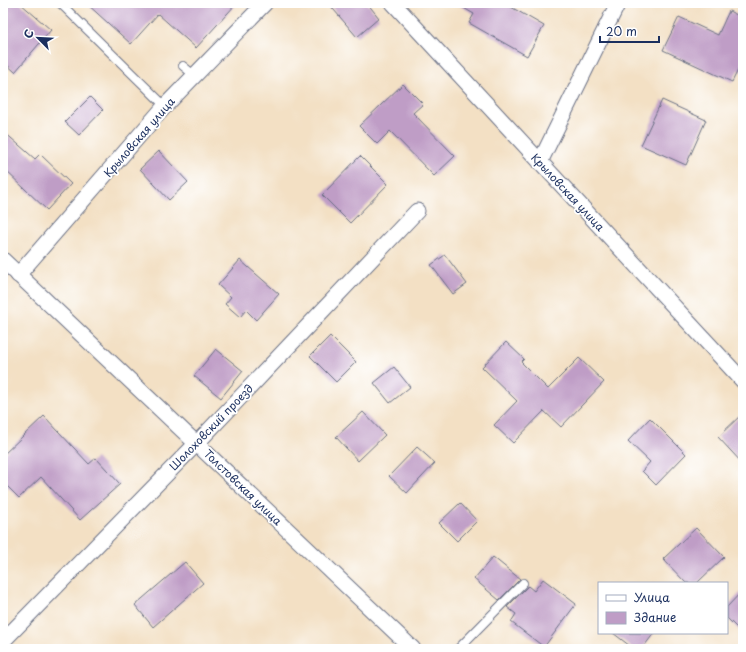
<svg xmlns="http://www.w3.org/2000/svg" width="746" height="652" viewBox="0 0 746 652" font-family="'Playpen Sans',sans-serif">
	<rect width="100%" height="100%" fill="#fff"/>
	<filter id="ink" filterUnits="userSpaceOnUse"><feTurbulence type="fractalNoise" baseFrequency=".025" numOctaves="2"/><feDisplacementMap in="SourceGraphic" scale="8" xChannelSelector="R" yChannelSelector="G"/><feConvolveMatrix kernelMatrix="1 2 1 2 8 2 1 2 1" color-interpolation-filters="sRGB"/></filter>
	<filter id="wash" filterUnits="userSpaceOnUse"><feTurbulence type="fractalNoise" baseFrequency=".012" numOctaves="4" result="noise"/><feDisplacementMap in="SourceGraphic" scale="16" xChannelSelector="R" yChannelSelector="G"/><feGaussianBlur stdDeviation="0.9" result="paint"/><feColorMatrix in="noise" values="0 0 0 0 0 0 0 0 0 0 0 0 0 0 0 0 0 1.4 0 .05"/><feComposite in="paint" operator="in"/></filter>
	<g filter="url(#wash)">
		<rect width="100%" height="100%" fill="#f3e0c4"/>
		<g id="blocks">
			<g fill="#bf9dc6">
				<polygon points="3,3 20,3 51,30 15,72 3,61"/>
				<polygon points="86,3 237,3 196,48 158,14 131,44"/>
				<polygon points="328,3 367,3 379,18 357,37"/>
				<polygon points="455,3 504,3 544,26 527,56 469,23 474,14"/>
				<polygon points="729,11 743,18 743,72 738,70 732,82 663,50 679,17 718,35"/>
				<polygon points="403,84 423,104 413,113 455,156 434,176 390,131 377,144 359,126"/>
				<polygon points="90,97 103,110 79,135 65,122"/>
				<polygon points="662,100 706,120 686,165 641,145"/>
				<polygon points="3,131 35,159 40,154 71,184 47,210 3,168"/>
				<polygon points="159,151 188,182 169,200 140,169"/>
				<polygon points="360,156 388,184 350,223 322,195"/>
				<polygon points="445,255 467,284 453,294 431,265"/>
				<polygon points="240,260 279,294 256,320 246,310 240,317 225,304 231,297 218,285"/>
				<polygon points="330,336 356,362 336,382 310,356"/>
				<polygon points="506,342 524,359 521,362 548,389 579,358 604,382 561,427 544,411 513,443 494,425 517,401 482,367"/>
				<polygon points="216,349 243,371 221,398 194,376"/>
				<polygon points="394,367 410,387 390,403 374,383"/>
				<polygon points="363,412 385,435 358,461 336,437"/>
				<polygon points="743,413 743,464 718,437"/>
				<polygon points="44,416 89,464 96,458 120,484 80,520 41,477 19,498 3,482 3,455"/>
				<polygon points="650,418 686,454 656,485 642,471 650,462 628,441"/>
				<polygon points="417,447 435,463 407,493 389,476"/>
				<polygon points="460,503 477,521 457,541 439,523"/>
				<polygon points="696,528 724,557 697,583 686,583 663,559"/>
				<polygon points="493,557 520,579 499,600 474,579"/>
				<polygon points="185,562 203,583 153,627 135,605"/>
				<polygon points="543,579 576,604 544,647 511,622 516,614 507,607 528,586 534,591"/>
				<polygon points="743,590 743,634 727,618 727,607"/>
				<polygon points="613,633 654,633 642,649 634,649"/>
			</g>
		</g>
	</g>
	<g filter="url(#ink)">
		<use href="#blocks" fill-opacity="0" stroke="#676d82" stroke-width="1"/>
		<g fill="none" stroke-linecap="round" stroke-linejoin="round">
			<g stroke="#676d82" stroke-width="10">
				<g id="lane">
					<polyline points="60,3 165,106"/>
					<polyline points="183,66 194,75"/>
					<polyline points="458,649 523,583"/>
				</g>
			</g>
			<g stroke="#676d82" stroke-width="17">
				<g id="street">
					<polyline points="393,3 743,381"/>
					<polyline points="540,162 618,3"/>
					<polyline points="3,260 413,649"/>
					<polyline points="18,275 165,106 265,3"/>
					<polyline points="3,641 197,443 417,211"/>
				</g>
			</g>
			<use href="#lane" stroke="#fff" stroke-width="8"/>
			<use href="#street" stroke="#fff" stroke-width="15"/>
		</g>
	</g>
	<g text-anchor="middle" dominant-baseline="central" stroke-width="3.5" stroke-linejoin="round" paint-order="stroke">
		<g font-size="11" fill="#1b2f5e" stroke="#fff">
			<text transform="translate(139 137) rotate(-49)">Крыловская улица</text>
			<text transform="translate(568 192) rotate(47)">Крыловская улица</text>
			<text transform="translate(211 427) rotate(-46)">Шолоховский проезд</text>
			<text transform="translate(243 487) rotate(44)">Толстовская улица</text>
		</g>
	</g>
	<rect width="746" height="652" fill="none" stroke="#fff" stroke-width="16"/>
	<rect x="598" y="582" width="130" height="52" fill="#ffffff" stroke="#a4acbf"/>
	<rect x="606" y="595" width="20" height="6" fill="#ffffff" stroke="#a4acbf"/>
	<text x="634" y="602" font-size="12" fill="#1b2f5e">Улица</text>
	<rect x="606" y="612" width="20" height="12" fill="#bf9dc6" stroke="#a4acbf"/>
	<text x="634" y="622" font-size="12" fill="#1b2f5e">Здание</text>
	<g transform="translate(38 38) rotate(294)" stroke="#ffffff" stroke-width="3" paint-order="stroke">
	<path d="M0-3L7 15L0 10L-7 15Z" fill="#1b2f5e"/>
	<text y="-6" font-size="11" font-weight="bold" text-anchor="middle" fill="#1b2f5e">С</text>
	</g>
	<path d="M600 36v6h59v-6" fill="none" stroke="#1b2f5e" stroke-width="2"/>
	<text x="606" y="36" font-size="12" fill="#1b2f5e" stroke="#ffffff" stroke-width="3" paint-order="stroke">20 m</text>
</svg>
